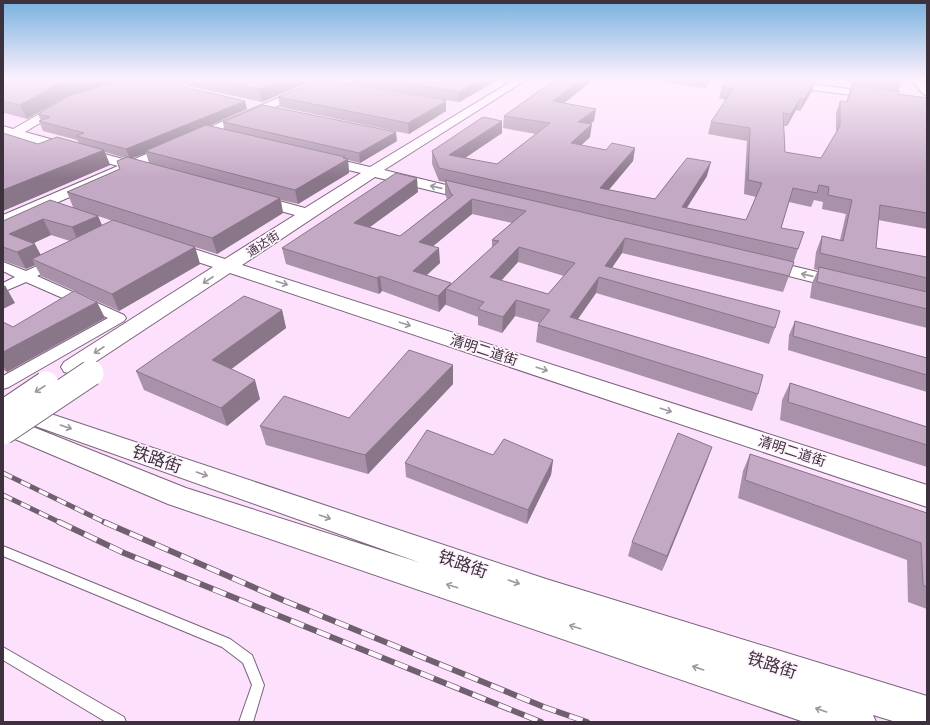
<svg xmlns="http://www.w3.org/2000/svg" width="930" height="725" viewBox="0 0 930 725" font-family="Jost,'Noto Sans SC',sans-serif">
	<rect width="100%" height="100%" fill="#fce0fc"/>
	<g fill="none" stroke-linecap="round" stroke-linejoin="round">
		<g stroke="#7a627a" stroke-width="2">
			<g id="lane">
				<polygon points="3,546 230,639 252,655 264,685 253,722 239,722 252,685 243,663 222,647 3,556"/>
				<polygon points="3,647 124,717 126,722 106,722 3,660"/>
			</g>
		</g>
		<g stroke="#7a627a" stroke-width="2">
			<polygon id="street" points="57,257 62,258 63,261 62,264 37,276 124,315 126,318 124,321 9,387 3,389 3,376 108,318 26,282 3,292 3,283 15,277 3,271 3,262 26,271"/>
		</g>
		<g stroke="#7a627a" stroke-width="2">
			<g id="secondary">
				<polygon points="325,78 338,78 337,80 143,165 144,167 142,170 132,170 3,226 3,215 118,166 3,134 3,126 13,129 62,101 70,101 72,103 70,105 25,132 130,161"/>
				<polygon points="517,78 529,78 384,170 479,193 482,196 479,199 474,201 375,177 242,265 927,485 927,507 230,273 80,372 72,374 64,372 61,367 64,362 213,267 164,251 161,247 164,243 170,242 176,243 225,259 295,215 248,202 245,199 248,196 253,194 305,208 361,173 314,162 312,159 314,156 319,155 370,167"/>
				<polygon points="910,78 920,78 927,85 927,95 923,94"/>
				<polygon points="763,259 851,280 853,284 851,288 844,290 757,268 754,264 757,260"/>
				<polygon points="15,402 546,579 927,696 927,722 896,722 873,715 876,722 804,722 168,504 3,434 3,415 186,488 421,563 7,416 3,410 7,404"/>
			</g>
		</g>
		<g stroke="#7a627a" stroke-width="2">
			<polygon id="primary" points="739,78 765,78 927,99 927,105 744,81"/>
		</g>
		<use href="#lane" fill="#fff" fill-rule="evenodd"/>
		<use href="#street" fill="#fff" fill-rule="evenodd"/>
		<use href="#secondary" fill="#fff" fill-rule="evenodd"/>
		<use href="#primary" fill="#fff" fill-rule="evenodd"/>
		<g stroke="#6f5f6f" stroke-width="5">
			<g id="rail-far1">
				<polyline points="3,473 106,523"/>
				<polyline points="3,495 61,523"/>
			</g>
		</g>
		<g stroke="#6f5f6f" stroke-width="6">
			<g id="rail">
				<polyline points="59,522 124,553 541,722"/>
				<polyline points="104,522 285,601 544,707 587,722"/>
			</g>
		</g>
		<use href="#rail-far1" stroke="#fff3fe" stroke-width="3.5" stroke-dasharray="10" stroke-linecap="butt"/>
		<use href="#rail" stroke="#fff3fe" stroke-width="4.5" stroke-dasharray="14" stroke-linecap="butt"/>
		<g stroke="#7a627a" stroke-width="27" stroke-linecap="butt">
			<g id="secondary-bridge">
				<polyline points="3,413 46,384"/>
				<polyline points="3,432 91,373"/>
			</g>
		</g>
		<use href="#secondary-bridge" stroke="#fff" stroke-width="25"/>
	</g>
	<g fill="#a991a9" fill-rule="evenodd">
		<path d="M 3,78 L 247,109 L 209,126 L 224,129 L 223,122 L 397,141 L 360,163 L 348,160 L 349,173 L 298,204 L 281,200 L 283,213 L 217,254 L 195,247 L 200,264 L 119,311 L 41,276 L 35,265 L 26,269 L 4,261 L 3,261 L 3,221 L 73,207 L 67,192 L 119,169 L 117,161 L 125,158 L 105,152 L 110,165 L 3,211 L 3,133 L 38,144 L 79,143 L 77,140 L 43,131 L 39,121 L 41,121 L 38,114 L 70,95 L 66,97 L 27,119 L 5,113 L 3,114 ZM 146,153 L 149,163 L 132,158 ZM 98,216 L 113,221 L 102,226 ZM 51,235 L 70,241 L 40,255 L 33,243 Z"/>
		<polygon points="152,78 304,78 305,84 262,102"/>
		<polygon points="350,78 502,78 459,102 446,100 446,111 409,134 280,107 278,97 442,99 351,83"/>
		<path d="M 557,78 L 600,78 L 597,80 L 594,79 L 564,103 L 594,121 L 590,124 L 590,137 L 581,145 L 606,150 L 635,148 L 633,161 L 609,190 L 655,199 L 707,176 L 687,208 L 746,220 L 756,197 L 744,194 L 747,141 L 708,134 L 711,122 L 726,100 L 719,98 L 722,87 L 728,78 L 814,78 L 812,91 L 800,111 L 796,110 L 787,126 L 784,126 L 785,152 L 821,158 L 836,134 L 836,113 L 840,101 L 846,102 L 853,81 L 826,78 L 903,78 L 898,91 L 898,94 L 927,98 L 927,229 L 878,220 L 876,248 L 927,257 L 927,328 L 810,298 L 812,283 L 818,270 L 814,269 L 816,252 L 822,236 L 840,240 L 846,214 L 822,209 L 823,202 L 814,200 L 811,207 L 789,202 L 781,228 L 798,249 L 789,276 L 783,292 L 622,253 L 612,268 L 775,328 L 769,344 L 596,293 L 578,319 L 758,394 L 752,411 L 536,342 L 538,325 L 540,323 L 515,316 L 502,333 L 478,325 L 478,317 L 446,305 L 446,304 L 439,312 L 382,291 L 379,294 L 286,264 L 282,248 L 418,192 L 370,227 L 400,236 L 447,199 L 445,194 L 445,182 L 439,181 L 432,164 L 432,151 L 502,133 L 464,158 L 497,164 L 536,134 L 503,128 L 504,116 ZM 472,214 L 512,223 L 492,240 L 492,248 L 451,284 L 427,275 L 440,263 L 433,246 ZM 518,262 L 564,276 L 548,294 L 501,281 Z"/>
		<polygon points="633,78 713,78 705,88"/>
		<polygon points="282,310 286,328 231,369 260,399 227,426 144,390 136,371"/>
		<polygon points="105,318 7,372 3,370 3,322 13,327"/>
		<polygon points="795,321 927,358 927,392 788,350 789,335"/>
		<polygon points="453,365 453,384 368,474 266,445 260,426 349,418"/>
		<polygon points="790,383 927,427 927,467 780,420 782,400"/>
		<polygon points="750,454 927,513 927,609 908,602 907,560 738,498 743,471"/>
		<polygon points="493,455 553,460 551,475 527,524 406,477 405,463"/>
		<polygon points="707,461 662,571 628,556 632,542"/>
	</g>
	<g fill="#897689">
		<polygon points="81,78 129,78 66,97 27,119 20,105 60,83"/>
		<polygon points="288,78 304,78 305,84 262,102 259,89"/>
		<polygon points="485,78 502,78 459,102 459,92"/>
		<polygon points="584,78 594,78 594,79 552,113 553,101"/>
		<polygon points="708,78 713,78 705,88"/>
		<polygon points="816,80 812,91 800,111 804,99"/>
		<polygon points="800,99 796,110 787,126 791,114"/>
		<polygon points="446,100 446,111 409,134 408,123"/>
		<polygon points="245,101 247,109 148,152 145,151 146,153 130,159 126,149"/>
		<polygon points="596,109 594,121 577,134 578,122"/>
		<polygon points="502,121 502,133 449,169 449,155"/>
		<polygon points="592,124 590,137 570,156 571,143"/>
		<polygon points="396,132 397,141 360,163 359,153"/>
		<polygon points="635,148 633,161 598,202 600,188"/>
		<polygon points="104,150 110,165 3,211 3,190"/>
		<polygon points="345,157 345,161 348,159 349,173 298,204 295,190"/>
		<polygon points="711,162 707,176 678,221 682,207"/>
		<polygon points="417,178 418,192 356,237 354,223"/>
		<polygon points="280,198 283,213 217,254 212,238"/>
		<polygon points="472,199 472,214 420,257 419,242"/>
		<polygon points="98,216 105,232 79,244 72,227"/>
		<polygon points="43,219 51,235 17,251 9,234"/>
		<polygon points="625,238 622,253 604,279 605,266"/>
		<polygon points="35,244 44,261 32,259 35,265 26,269 17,252"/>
		<polygon points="195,247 200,264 119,311 112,294"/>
		<polygon points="519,247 518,262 490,293 490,277"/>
		<polygon points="439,248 440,263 414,286 413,271"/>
		<polygon points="380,276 382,291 379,294 377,278"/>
		<polygon points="599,277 596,293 568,333 570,317"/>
		<polygon points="451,283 451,291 446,289 446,304 439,312 438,296"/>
		<polygon points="6,287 15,303 3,309 3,288"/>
		<polygon points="516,300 515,316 502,333 503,317"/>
		<polygon points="97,302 105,318 7,372 3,365 3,352"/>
		<polygon points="282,310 286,328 218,379 212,360"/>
		<polygon points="453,365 453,384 368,474 365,455"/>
		<polygon points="255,380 260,399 227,426 221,408"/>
		<polygon points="712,447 707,461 662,571 667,556"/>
		<polygon points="553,460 551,475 527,524 528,510"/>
	</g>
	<g fill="#c4a9c4" stroke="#897689" fill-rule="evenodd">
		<polygon points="3,78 81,78 60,83 20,105 3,101"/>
		<polygon points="129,78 146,78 245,101 126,149 76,136 84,133 39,121 50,117 38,114 71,95"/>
		<polygon points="206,78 288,78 259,89"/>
		<polygon points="376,78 485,78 459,92"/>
		<polygon points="557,78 584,78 553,101 596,109 578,122 592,124 571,143 606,150 612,143 635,148 600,188 655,199 687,158 711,162 682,207 746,220 762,183 748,180 750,128 711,122 733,89 722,87 728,78 794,78 816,80 804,99 800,99 791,114 783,113 785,152 821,158 840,126 840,101 847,102 853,85 899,91 898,94 927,98 927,213 880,205 876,248 927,257 927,278 820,253 822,236 843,241 852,200 828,195 829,187 819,185 817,193 793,188 781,228 804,232 798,249 439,168 432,151 483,117 502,121 449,155 497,164 550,123 504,116"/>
		<polygon points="859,78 903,78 901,83"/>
		<polygon points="322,79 446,100 444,101 446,101 408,123 278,97"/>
		<polygon points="263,105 396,132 359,153 223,122"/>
		<polygon points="206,125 345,157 343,158 348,159 295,190 145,151"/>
		<polygon points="3,133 38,144 57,137 104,150 3,190"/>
		<polygon points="127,157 280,198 212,238 67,192 120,169 117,161"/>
		<path d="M 396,173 L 417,178 L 354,223 L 400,236 L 453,195 L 451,194 L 445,180 L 794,262 L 789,276 L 625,238 L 605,266 L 780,311 L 775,328 L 599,277 L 570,317 L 763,375 L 758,394 L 538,325 L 550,310 L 516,300 L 503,317 L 478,309 L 484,302 L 446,289 L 499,241 L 492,240 L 526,211 L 472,199 L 419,242 L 439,248 L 413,271 L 451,283 L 438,296 L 380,276 L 377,278 L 282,248 ZM 519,247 L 575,263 L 548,294 L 490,277 Z"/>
		<polygon points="50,200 98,216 72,227 43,219 9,234 35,244 17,252 3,247 3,221"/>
		<polygon points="113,220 195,247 112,294 32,259"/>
		<polygon points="819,267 927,292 927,309 817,282"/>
		<polygon points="3,285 6,287 3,288"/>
		<polygon points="74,291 97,302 3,352 3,322 13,327"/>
		<polygon points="244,296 282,310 212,360 255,380 221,408 136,371"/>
		<polygon points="795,321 927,358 927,375 793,336"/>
		<polygon points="409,350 453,365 365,455 260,426 284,396 349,418"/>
		<polygon points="790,383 927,427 927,445 788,402"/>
		<polygon points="427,430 493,455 504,439 553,460 528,510 405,463"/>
		<polygon points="678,433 712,447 667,556 632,542"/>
		<polygon points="750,454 927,513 927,587 923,585 921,543 745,480"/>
	</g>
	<defs><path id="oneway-shaft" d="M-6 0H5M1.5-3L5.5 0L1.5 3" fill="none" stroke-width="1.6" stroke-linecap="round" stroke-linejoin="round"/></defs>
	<g stroke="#9e989e">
		<use href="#oneway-shaft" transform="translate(436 187) rotate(-167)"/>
		<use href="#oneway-shaft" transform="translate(807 275) rotate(-167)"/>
		<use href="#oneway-shaft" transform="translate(208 280) rotate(147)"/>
		<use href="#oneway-shaft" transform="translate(282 283) rotate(18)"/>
		<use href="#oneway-shaft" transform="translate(405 324) rotate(18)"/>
		<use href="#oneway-shaft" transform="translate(99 350) rotate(147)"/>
		<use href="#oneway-shaft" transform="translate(542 369) rotate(18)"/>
		<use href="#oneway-shaft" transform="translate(40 389) rotate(147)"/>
		<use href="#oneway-shaft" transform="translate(666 410) rotate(18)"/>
		<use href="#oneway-shaft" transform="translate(66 427) rotate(19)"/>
		<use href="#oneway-shaft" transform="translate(202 474) rotate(19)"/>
		<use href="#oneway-shaft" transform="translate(325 517) rotate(19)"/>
		<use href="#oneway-shaft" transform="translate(514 582) rotate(19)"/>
		<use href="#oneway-shaft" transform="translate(452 586) rotate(-162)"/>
		<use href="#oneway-shaft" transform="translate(575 627) rotate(-162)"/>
		<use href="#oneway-shaft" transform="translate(698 668) rotate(-161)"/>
		<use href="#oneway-shaft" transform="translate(821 710) rotate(-161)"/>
	</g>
	<linearGradient id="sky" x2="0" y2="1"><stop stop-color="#77b1df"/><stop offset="0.44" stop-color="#fef1fe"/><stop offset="1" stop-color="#fef1fe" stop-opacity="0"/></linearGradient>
	<rect width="930" height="179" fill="url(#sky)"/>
	<g text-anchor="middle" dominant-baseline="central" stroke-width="3.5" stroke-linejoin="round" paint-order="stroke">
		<g font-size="12" fill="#3c313c" stroke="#fff3fe">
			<text transform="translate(263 244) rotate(-33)">通达街</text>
		</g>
		<g font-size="14" fill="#3c313c" stroke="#fff3fe">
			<text transform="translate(484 350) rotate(18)">清明二道街</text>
			<text transform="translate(792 451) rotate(18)">清明二道街</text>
		</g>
		<g font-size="17" fill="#3c313c" stroke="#fff3fe">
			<text transform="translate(157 459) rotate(19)">铁路街</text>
			<text transform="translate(463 564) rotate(19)">铁路街</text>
			<text transform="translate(772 665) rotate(18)">铁路街</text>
		</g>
	</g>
	<rect width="930" height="725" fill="none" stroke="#3c313c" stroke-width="8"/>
</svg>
